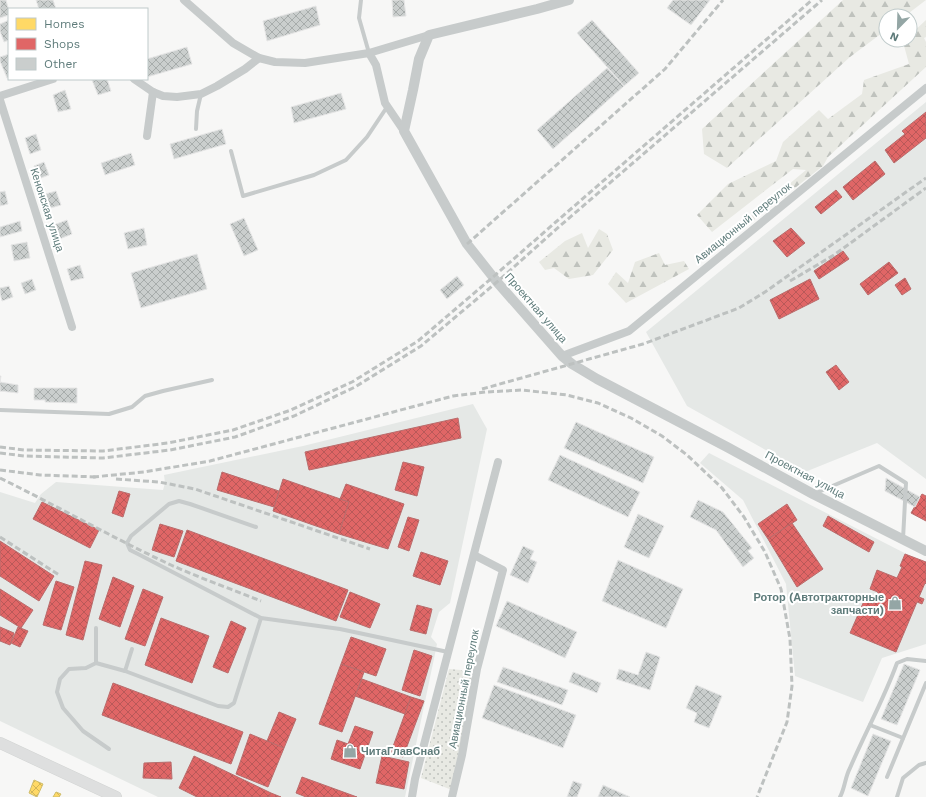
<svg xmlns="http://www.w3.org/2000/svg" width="926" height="797" viewBox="0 0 926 797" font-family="'Work Sans',sans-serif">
	<defs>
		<pattern id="forest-firs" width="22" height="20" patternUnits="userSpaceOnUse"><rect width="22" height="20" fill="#e8e9e3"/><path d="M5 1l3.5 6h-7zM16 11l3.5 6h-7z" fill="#bfc2bd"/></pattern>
		<pattern id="park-dots" width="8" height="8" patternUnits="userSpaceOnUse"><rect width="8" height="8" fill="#e8e9e3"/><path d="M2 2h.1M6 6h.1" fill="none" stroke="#bfc2bd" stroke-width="1.8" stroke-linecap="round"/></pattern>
		<pattern id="homes-cross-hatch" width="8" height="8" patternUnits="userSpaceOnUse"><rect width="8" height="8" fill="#ffd966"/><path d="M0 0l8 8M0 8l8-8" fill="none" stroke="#d2b559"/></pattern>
		<pattern id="shops-cross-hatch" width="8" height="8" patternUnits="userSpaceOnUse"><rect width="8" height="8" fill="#e06666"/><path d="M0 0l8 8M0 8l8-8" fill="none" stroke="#b95959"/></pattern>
		<pattern id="building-cross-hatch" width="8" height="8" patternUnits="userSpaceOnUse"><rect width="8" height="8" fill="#cacecd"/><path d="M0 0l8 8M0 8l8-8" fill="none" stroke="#a7acab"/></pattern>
	</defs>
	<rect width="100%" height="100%" fill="#f7f7f6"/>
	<g fill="#e5e8e6">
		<polygon points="926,102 926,479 877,443 805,472 687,406 646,332"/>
		<polygon points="473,404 487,429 450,603 439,612 431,637 437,644 436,649 405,797 158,797 0,721 0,492 35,503 41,494 56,482 163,490 165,483 164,475 303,446"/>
		<polygon points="709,453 926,564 926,644 882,658 863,702 795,676 786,584 743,500 700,463"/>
	</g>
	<g fill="url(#forest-firs)">
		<polygon points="843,0 926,0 905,16 886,16 886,30 850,57 727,168 704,154 702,129"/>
		<polygon points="926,20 926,37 924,38 926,42 926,67 828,157 823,166 754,220 751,216 806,170 793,169 712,232 697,215 728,184 776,161 783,142 819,110 828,119 862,94 864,80 909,64 903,42 905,40 910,40 910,35"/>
		<polygon points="599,229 607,234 613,250 593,275 569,279 554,268 545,270 539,262 565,241 582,233 588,248"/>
		<polygon points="659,253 665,265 684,261 689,269 626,303 608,284 616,272 628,283 635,262"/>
	</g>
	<polygon fill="url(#park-dots)" points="449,669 461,670 472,678 452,790 421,778"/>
	<g fill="url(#homes-cross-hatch)" stroke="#cfbd6c">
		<polygon points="34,780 43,784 37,797 29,793"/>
		<polygon points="56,792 61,794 59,797 53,797"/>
	</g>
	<g fill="url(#shops-cross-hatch)" stroke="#b96c6c">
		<polygon points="926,112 926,138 894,163 885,150 905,134 902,131"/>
		<polygon points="875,161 885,174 853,200 843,187"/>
		<polygon points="836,190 842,197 821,214 815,207"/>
		<polygon points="791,228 805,243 787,257 773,241"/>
		<polygon points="843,251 849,259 819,279 814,271"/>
		<polygon points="889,262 898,273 868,295 860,284"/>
		<polygon points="905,278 911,289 902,295 895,285"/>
		<polygon points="810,279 819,299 779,319 770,300"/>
		<polygon points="836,365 849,382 839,390 826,372"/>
		<polygon points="458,418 461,438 309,470 305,452"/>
		<polygon points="403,462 424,467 417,496 395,490"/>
		<polygon points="222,472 279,491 274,507 217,490"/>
		<polygon points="283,479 349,502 339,534 273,511"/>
		<polygon points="346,484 404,504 388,549 339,534 349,502 340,499"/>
		<polygon points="119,491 130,494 123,517 112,513"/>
		<polygon points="922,494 926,496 926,521 911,513"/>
		<polygon points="42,502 99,530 90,548 33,519"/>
		<polygon points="787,504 797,520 768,539 758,524"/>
		<polygon points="828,516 874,542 869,552 823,526"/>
		<polygon points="408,517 419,520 409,551 398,547"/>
		<polygon points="792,523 823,569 797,587 768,539"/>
		<polygon points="160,524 183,531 174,557 152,550"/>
		<polygon points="187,530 348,590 336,621 176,561"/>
		<polygon points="0,541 54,576 39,601 0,576"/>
		<polygon points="421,552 448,561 440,585 413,576"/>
		<polygon points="905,554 926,562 926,584 925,583 919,597 924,599 922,604 917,602 896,652 850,633 864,601 873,604 878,592 870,589 877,570 897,578 902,567 900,566"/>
		<polygon points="85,561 102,565 83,640 66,635"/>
		<polygon points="113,577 134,586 120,627 99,619"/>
		<polygon points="56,581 74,587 61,630 43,625"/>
		<polygon points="0,589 33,610 21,628 0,615"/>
		<polygon points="143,589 163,597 145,646 125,639"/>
		<polygon points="350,592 380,604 370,628 340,617"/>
		<polygon points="417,605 432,609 426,634 410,630"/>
		<polygon points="161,618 209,636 192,683 145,665"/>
		<polygon points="231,621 246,628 228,673 213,667"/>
		<polygon points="0,627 14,633 10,645 0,641"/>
		<polygon points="18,627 28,631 20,647 11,643"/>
		<polygon points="351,637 386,649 376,676 341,664"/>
		<polygon points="414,650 432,656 420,696 402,690"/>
		<polygon points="341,664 364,672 342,732 319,724"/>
		<polygon points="362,679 411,697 405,714 355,696"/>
		<polygon points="113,683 243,732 231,764 102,715"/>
		<polygon points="411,697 424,701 403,757 391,752"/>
		<polygon points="279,712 296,719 284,748 267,741"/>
		<polygon points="355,726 373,732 360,769 331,759 337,740 348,744"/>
		<polygon points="250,734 284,748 268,787 236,774"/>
		<polygon points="194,756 271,793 269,797 197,797 179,788"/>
		<polygon points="382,756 409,762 404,789 376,783"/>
		<polygon points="171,762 172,779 143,778 144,763"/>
		<polygon points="302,777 357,797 306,797 296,793"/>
		<polygon points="271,793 281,797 269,797"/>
	</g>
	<g fill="url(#building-cross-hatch)" stroke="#e6e6e6">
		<polygon points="0,0 6,0 9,11 9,15 0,18"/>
		<polygon points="36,0 53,0 56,9 39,9"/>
		<polygon points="392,0 404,0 406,16 393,17"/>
		<polygon points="673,0 710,0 691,25 667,8"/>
		<polygon points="316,6 320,25 267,41 263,21"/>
		<polygon points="9,20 9,40 4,42 0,31 0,24"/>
		<polygon points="592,20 639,73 624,86 577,33"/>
		<polygon points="187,47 192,64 147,77 147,59"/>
		<polygon points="9,54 9,77 7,78 0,61 0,57"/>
		<polygon points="607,68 624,86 553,149 537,130"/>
		<polygon points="93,79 107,79 111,91 98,95 92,80"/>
		<polygon points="65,90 71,109 58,112 53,95"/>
		<polygon points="341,93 346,109 294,123 291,107"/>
		<polygon points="222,129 226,144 174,159 170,144"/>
		<polygon points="36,134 41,150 30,154 25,138"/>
		<polygon points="131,153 135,165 105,175 101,163"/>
		<polygon points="44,162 49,175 38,179 34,166"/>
		<polygon points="5,191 8,204 0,206 0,192"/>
		<polygon points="56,191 61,205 47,209 42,195"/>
		<polygon points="244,218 258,250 244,256 230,224"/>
		<polygon points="67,220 72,234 57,240 51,226"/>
		<polygon points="20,221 22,231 0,237 0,227"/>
		<polygon points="144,228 147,245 128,249 124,233"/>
		<polygon points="27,242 30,258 14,261 11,245"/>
		<polygon points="197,254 207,289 141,308 131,273"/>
		<polygon points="80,265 84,278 71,281 67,269"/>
		<polygon points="457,276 464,285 447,299 440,290"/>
		<polygon points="32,279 36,290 25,294 21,283"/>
		<polygon points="9,286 13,297 2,301 0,293 0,288"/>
		<polygon points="0,376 1,376 0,382 18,385 18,393 0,391 0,392"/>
		<polygon points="34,388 77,388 77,403 45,402 45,400 34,400"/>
		<polygon points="576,422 654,457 643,483 564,448"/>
		<polygon points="560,455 640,492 628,517 548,480"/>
		<polygon points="886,478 920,497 915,507 885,491"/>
		<polygon points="698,500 723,512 752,548 748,551 754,558 743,567 716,530 690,517"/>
		<polygon points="638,514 664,526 649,558 624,547"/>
		<polygon points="523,546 534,551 530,559 537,562 528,583 510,575"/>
		<polygon points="618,560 683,589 666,628 602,601"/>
		<polygon points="507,601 577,632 565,658 496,626"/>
		<polygon points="646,652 660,657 650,690 616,679 619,669 638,675"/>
		<polygon points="904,664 920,670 897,725 881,719"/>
		<polygon points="503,667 568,690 562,705 497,682"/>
		<polygon points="573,672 601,683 597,693 569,682"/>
		<polygon points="494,685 576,715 563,748 482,718"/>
		<polygon points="696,685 722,696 709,728 694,722 697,713 686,708"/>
		<polygon points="873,734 891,741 868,796 851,788"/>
		<polygon points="573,781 582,784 577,797 567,797"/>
		<polygon points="603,785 630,797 598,797"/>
	</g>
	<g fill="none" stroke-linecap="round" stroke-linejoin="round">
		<g stroke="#d2d4d3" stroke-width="12">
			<polyline id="secondary" points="0,743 116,797"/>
		</g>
		<g stroke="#c7cbcb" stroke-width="4">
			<polyline points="361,0 359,18 369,53"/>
			<polyline points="196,129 197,111 201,94"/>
			<polyline points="231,151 243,196 314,175 346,160 367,137 387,107"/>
			<polyline points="0,410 109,414 132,407 145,396 163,391 212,380"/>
			<polyline points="816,493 879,466 906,483 903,539"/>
			<polyline points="256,527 190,504 179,501 169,504 131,536 127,543 130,550 138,554 261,618 340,629 448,652"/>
			<polyline points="96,628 96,663 86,668 69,669 60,679 57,692 63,708 83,731 109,749"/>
			<polyline points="96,663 125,671 132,649"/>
			<polyline points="125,671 218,706 228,707 234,703 261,618"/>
			<polyline points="870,725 903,738"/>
			<polyline points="887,777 926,683"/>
			<path d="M 840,797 C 845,788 845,777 850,768 C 865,733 884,699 897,663 L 907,659 L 926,661"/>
			<polyline points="897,797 903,778 919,765 926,763"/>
		</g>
		<g stroke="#c7cbcb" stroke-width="8">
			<polyline points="184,0 233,43 259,58 275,62 305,63 369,53"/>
			<polyline points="134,79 153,92 163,96 177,97 201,94 217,86 245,69 259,58"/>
			<polyline points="0,96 53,79"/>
			<polyline points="0,100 72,327"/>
			<polyline points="404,131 385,103 376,65 369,53 429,35"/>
			<polyline points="147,136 153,92"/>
			<polyline points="562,356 629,331 926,88"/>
			<polyline points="412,797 415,779 498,462"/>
			<polyline points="452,797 462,755 477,669 503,570 474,555"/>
		</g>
		<polyline stroke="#c7cbcb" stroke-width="10" points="569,0 537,9 429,35 419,59 413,90 404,131 467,244 497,282 562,356 572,364 597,379 727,447 813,494 926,551"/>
		<use href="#secondary" stroke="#dedfdf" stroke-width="11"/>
		<g stroke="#bdc1c0" stroke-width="3" stroke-dasharray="6 3" stroke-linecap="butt">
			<polyline points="467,244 665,69 723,0"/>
			<polyline points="790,281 834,255 926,188"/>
			<polyline points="482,389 643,344 739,308 765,292 926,178"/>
			<polyline points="0,447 24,450 103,451 168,443 233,430 291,410 352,382 418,341 493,277 557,221 812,0"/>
			<polyline points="0,453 24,456 103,458 170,450 235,437 294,416 355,387 421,346 497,282 561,225 822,0"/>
			<polyline points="0,470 40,475 98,477"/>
			<polyline points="93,477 144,472 210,461 453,396 486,392 522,390 567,395 598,403 631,418 662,436 687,455 722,488 744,517 765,552 781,589 790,639 792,686 787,722 757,797"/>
			<path d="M 0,478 C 57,506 113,538 171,565 C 200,578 231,589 261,601"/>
			<polyline points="116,479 159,482 195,489 370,549"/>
			<polyline points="0,537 59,575"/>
		</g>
	</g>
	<defs>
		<g id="shop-bare" transform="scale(1.08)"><path d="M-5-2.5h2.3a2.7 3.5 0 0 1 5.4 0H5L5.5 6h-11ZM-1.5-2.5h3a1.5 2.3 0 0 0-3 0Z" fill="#94a6a5" stroke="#fff" stroke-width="2.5" paint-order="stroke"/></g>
	</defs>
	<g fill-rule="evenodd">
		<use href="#shop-bare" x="895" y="603"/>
		<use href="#shop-bare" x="350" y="751"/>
	</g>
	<g text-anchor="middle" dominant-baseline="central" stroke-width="4" stroke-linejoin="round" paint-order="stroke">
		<g font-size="11" fill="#5e7b7a" stroke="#fff">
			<text transform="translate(47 210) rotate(72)">Кенонская улица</text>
			<text transform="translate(743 223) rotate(-39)">Авиационный переулок</text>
			<text transform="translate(536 308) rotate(49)">Проектная улица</text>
			<text transform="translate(805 475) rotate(28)">Проектная улица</text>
			<text transform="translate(464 689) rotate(-79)">Авиационный переулок</text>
		</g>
		<g font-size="11" font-weight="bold" fill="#5e7b7a" stroke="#fff" text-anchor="end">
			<text x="884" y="597">Ротор (Автотракторные<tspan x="884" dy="13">запчасти)</tspan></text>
			<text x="361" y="751" text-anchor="start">ЧитаГлавСнаб</text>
		</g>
	</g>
	<rect x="8" y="8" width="140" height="72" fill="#ffffff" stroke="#bfcaca"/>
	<rect x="16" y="18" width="20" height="12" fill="#ffd966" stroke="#bfcaca"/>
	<text x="44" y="28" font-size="12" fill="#5e7b7a">Homes</text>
	<rect x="16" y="38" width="20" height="12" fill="#e06666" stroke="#bfcaca"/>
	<text x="44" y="48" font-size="12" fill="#5e7b7a">Shops</text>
	<rect x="16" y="58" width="20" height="12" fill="#cacecd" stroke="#bfcaca"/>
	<text x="44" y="68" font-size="12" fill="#5e7b7a">Other</text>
	<g transform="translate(898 28) rotate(203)"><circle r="19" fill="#ffffff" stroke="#bfcaca"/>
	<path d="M0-3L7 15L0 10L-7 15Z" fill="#94a6a5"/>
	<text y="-6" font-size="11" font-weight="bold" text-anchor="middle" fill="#5e7b7a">N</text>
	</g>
</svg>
